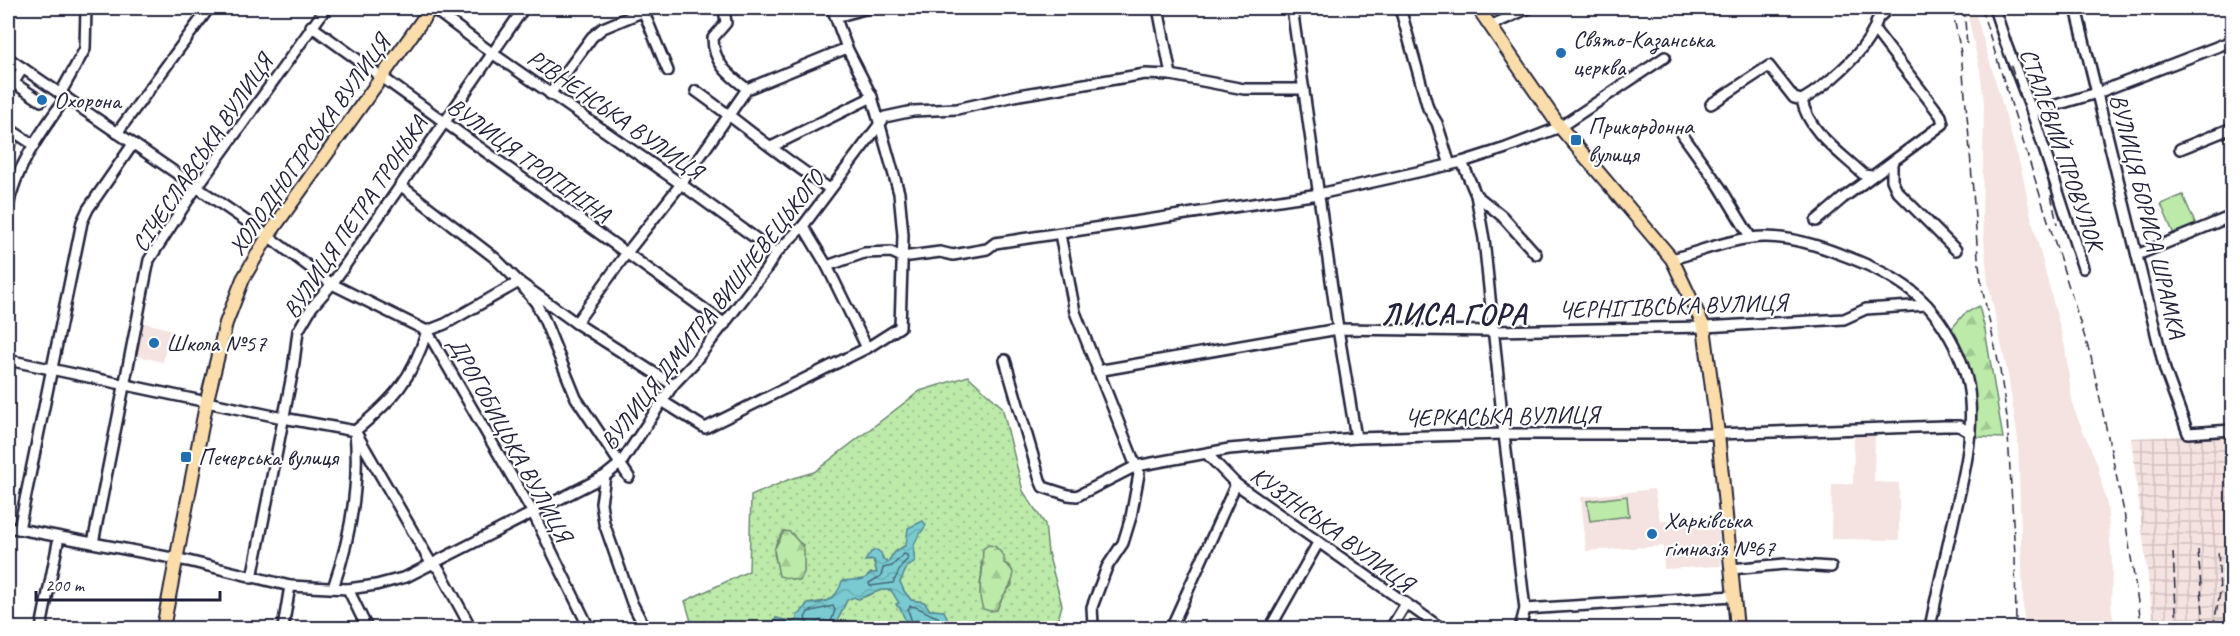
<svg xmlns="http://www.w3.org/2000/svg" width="2240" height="636" viewBox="0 0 2240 636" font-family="Caveat,sans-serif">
	<defs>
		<pattern id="industrial-grid" width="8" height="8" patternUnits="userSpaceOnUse" patternTransform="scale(1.5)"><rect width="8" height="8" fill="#f4e3e0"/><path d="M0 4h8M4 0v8" fill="none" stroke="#d1c2c1"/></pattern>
		<pattern id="grass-dots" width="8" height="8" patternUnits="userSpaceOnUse" patternTransform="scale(1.5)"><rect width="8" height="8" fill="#bbeaa9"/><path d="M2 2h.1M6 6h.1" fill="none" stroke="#a0c892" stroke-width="1.8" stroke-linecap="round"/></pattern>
		<pattern id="forest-firs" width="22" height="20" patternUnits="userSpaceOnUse" patternTransform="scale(1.5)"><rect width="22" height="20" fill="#bbeaa9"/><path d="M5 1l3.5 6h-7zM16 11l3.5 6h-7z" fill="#a0c892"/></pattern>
		<pattern id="park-crowns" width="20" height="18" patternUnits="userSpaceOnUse" patternTransform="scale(1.5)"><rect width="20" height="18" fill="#bbeaa9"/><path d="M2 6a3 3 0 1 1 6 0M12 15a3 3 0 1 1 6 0" fill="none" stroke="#a0c892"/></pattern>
		<pattern id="water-waves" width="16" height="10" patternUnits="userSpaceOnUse" patternTransform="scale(1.5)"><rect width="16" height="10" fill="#79cbd1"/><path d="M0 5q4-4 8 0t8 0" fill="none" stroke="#68aeb4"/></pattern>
	</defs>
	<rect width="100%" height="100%" fill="#fff"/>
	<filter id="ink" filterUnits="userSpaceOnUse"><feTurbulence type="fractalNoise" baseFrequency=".0167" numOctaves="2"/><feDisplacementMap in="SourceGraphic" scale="12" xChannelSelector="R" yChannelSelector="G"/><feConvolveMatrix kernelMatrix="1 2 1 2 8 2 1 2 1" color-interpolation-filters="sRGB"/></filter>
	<g filter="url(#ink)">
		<g fill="#f4e3e0">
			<polygon points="1966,8 1974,8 2022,172 2032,221 2065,347 2073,407 2097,463 2107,505 2112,564 2111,607 2115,628 2024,628 2018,440 2008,375 1988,283 1982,216 1984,103 1980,70"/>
			<polygon points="144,323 170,329 163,362 137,356"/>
			<polygon points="1854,435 1875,435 1874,482 1899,483 1899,540 1831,539 1832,484 1853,484"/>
			<polygon points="1654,489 1660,521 1718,517 1721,566 1664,569 1663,546 1586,551 1581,497"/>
		</g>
		<polygon fill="url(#industrial-grid)" points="2232,434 2232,628 2154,628 2131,438"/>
		<g fill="url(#grass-dots)" stroke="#6e8672" stroke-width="1.5" fill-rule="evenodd">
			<path d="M 968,376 L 1002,407 L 1023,491 L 1045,524 L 1048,553 L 1062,605 L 1056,628 L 948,628 L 944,611 L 930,610 L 924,602 L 911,600 L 904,591 L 900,582 L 907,567 L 915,562 C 913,551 911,544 919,536 L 895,552 L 887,563 L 883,560 L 883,557 L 869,561 L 873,560 L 877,573 L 871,573 L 865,579 L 846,582 L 831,600 L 807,604 L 797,620 L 792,622 L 776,618 L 773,628 L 693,628 L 685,601 L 749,571 L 751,496 L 790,479 L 814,472 L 920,391 ZM 784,531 L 793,534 L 796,540 L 803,545 L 804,572 L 793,580 L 779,571 L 774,554 L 776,543 ZM 981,563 L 1004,563 L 1010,566 L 1012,585 L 1005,593 L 996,610 L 980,585 L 982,571 Z"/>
			<polygon points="881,590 891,590 898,598 909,628 834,628 847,600 854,597 859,599"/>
		</g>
		<g fill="url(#forest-firs)" stroke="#6e8672" stroke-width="1.5">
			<polygon points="1979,306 1985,330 2003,438 1978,437 1971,433 1970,400 1947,334 1964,314"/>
			<polygon points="784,531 790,532 804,548 804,572 800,581 779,576 774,550"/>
			<path d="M 988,545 L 995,546 L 1004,556 L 1004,563 C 1019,571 1013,581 1006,592 C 1002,597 999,604 997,610 L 990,611 L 983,609 C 978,596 980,587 982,574 C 983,566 982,558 983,549 Z"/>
		</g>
		<polygon fill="url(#park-crowns)" stroke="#6e8672" stroke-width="1.5" points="8,130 21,139 11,154 8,152"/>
		<g fill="#bbeaa9" stroke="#6e8672" stroke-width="1.5">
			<polygon points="2183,195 2197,228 2175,237 2161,204"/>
			<polygon points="1627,496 1629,516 1590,521 1587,501"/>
		</g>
		<path fill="url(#water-waves)" stroke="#568795" stroke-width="1.5" d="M 923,521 L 926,525 C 916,541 911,542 915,562 L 907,567 L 900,582 L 904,591 L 911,600 L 924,602 L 930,610 L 944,611 L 947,617 L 945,625 L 948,628 L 909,628 L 900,608 L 897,606 L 896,604 L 899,603 L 891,590 L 881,590 L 858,599 L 854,597 L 847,600 L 834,628 L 804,628 L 802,625 L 790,628 L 773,628 L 776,618 L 792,622 L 797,620 L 797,615 L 801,613 L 807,604 C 826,604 837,599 842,581 L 864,579 L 871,573 L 877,573 L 874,560 L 865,561 L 871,552 L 877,550 L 881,553 L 883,560 L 886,560 L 887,563 L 895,552 L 906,545 L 908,528 Z"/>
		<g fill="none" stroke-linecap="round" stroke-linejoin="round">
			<g stroke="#456677" stroke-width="1.5">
				<polygon points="904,554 907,555 908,559 902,565 893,583 870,586 869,583 881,576 883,568 892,566"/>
				<polyline points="809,628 805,618 808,612 833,606 835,610 829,628"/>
				<path d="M 914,628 L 908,610 L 910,606 C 923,607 925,614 938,617 L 941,628"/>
			</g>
			<g stroke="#22223b" stroke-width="14">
				<g id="minor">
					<polyline points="432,8 492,53 681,184 776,253"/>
					<polyline points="642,8 668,71"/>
					<path d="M 724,8 L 726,23 L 713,38 C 713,63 729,75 747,89"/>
					<polyline points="1158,8 1171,75"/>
					<polyline points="1292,8 1338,329 1356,438"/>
					<polyline points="1400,8 1428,108 1437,123 1450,165"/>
					<polyline points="1994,8 2006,44 2032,112 2083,268"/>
					<polyline points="2076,8 2165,370 2188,433 2232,430"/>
					<polyline points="836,17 868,8"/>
					<polyline points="311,26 725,324"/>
					<polyline points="1490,26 1529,8"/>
					<polyline points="8,58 268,236 332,284 427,331 533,513 589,628"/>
					<polyline points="8,79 41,101"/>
					<polyline points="8,91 23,68"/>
					<path d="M 696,91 C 741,123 783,159 830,189"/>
					<polyline points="60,94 85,49 86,8"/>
					<polyline points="550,94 592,37 603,28 644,11"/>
					<path d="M 1802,100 C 1826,86 1863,54 1874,29"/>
					<polyline points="8,104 8,105"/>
					<path d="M 1711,104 L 1769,66 L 1794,98 L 1802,100 C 1808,132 1842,154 1864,175 L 1872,176"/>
					<polyline points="2032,112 2097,93 2232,41"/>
					<polyline points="8,128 34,145"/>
					<polyline points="117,133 209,8"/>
					<polyline points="1682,134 1720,187 1751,238"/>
					<polyline points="771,147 872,97"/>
					<polyline points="2180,149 2232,128"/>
					<polyline points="1462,162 1476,195 1484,239 1504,434 1525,609 1520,628"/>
					<polyline points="1892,163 1892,180 1897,191 1956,250"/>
					<polyline points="400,185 495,258 519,282 576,323 673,385"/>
					<polyline points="1476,195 1502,216 1536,254"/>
					<path d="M 8,207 C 16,166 42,131 66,97"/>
					<polyline points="1816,221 1843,198 1943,124 1941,116 1874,29 1878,18 1889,8"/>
					<polyline points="803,226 827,266 867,348"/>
					<polyline points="1060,234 1075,312 1139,474 1131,517 1123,543 1107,567 1092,607 1093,625"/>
					<polyline points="2137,255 2232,216"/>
					<path d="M 1672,259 C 1698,252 1725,241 1751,238 C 1781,234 1812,243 1840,254 C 1862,262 1885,272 1905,286 C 1939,309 1968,360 1970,401 C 1973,441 1963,479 1954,518 C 1946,555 1937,591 1930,628"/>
					<polyline points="827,266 864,253 891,252 902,257 940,252 953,255 987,249 995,243 1319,194 1462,162 1506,148 1560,127 1665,57"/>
					<polyline points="576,323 626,254 681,184 747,89 847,48"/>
					<polyline points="8,360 283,418 355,431 431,563 439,569 471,628"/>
					<polyline points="1005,360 1040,480 1043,487 1068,495 1077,496 1136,466 1229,449 1356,438 1504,434 1718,434 1944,426 1959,426 1971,433"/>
					<polyline points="1097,371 1338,329 1493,331 1704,327 1844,319 1866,309 1927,305"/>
					<polyline points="662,401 705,428 867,348 900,327 903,235 899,193 872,97 847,48 832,8"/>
					<polyline points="1207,454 1236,484 1441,628"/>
					<polyline points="605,476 601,503 604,523 632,603 645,628"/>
					<polyline points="8,527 188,561 290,586 348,589 376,585 406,577 605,476 621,463 673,385 693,364 765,271 776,253 803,226 885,117 913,111 957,109 1019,95 1145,74 1171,75 1244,89 1304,89"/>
					<polyline points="19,529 82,222 88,209 133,144"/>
					<polyline points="93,543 149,260 192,194 326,8"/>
					<polyline points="1731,569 1785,564 1831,567"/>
					<polyline points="252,578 293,370 298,331 312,307 332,284 524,8"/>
					<path d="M 333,588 C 351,536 360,485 355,431 C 394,399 412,379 427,331 L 445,324 L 519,282 L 536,303 L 544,319 L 576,398 L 629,477"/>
					<polyline points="348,589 367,628"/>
					<polyline points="1525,609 1733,596"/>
					<polyline points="41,628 59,537"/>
					<polyline points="283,628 290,586"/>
					<polyline points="1171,628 1236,484"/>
					<polyline points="1270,628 1318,543"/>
					<polyline points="1391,628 1405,605"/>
				</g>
			</g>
			<g stroke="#22223b" stroke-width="16">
				<g id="major">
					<polyline points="1478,8 1560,127 1672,259 1704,327 1718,434 1737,628"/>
					<polyline points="163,628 207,400 226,323 243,279 268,236 431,8"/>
				</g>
			</g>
			<use href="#minor" stroke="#fff" stroke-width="9"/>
			<use href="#major" stroke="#faddab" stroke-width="12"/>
			<g stroke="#22223b" stroke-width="1.5" stroke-dasharray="9 4.5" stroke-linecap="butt">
				<polyline points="1952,8 1961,53 1968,126 1978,257 1982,288 2000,370 2007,418 2015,555 2016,628"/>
				<polyline points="1964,8 1967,46"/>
				<polyline points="1981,8 2091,357 2124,512 2142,628"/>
				<polyline points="2011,66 2048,180 2057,224"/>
				<polyline points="2198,550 2203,613 2202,628"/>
				<polyline points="2173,552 2177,628"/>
				<polyline points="2213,628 2220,593 2218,548"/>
			</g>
		</g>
	</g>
	<g fill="#1f6fb2" stroke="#fff" stroke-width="2">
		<circle cx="1561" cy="53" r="6"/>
		<circle cx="42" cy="100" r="6"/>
		<rect x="1570" y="134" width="12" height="12" rx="3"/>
		<circle cx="154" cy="343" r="6"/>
		<rect x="180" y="451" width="12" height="12" rx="3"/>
		<circle cx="1652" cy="534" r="6"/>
	</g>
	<g text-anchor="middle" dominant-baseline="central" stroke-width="4.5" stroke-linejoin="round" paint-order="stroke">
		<g font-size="24" fill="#22223b" stroke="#fff" text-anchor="start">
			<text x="1573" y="39">Свято-Казанська<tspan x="1573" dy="28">церква</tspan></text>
			<text x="54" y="100">Охорона</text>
			<text x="1588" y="126">Прикордонна<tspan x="1588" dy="28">вулиця</tspan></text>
			<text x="166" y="343">Школа №57</text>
			<text x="198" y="457">Печерська вулиця</text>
			<text x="1664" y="520">Харківська<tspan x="1664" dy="28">гімназія №67</tspan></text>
		</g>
		<g font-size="24" fill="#22223b" stroke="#fff">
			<text transform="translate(615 114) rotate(35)">РІВНЕНСЬКА ВУЛИЦЯ</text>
			<text transform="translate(309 145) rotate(-55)">ХОЛОДНОГІРСЬКА ВУЛИЦЯ</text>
			<text transform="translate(2062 149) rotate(71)">СТАЛЕВИЙ ПРОВУЛОК</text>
			<text transform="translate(202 153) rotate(-56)">СІЧЕСЛАВСЬКА ВУЛИЦЯ</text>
			<text transform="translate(529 160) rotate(36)">ВУЛИЦЯ ТРОПІНІНА</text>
			<text transform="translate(2148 216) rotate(76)">ВУЛИЦЯ БОРИСА ШРАМКА</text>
			<text transform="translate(355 217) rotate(-56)">ВУЛИЦЯ ПЕТРА ТРОНЬКА</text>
			<text transform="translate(1673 306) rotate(-2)">ЧЕРНІГІВСЬКА ВУЛИЦЯ</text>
			<text transform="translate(712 310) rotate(-52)">ВУЛИЦЯ ДМИТРА ВИШНЕВЕЦЬКОГО</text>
			<text transform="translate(1502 416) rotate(-1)">ЧЕРКАСЬКА ВУЛИЦЯ</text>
			<text transform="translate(510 439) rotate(61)">ДРОГОБИЦЬКА ВУЛИЦЯ</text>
			<text transform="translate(1332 529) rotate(36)">КУЗІНСЬКА ВУЛИЦЯ</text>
		</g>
		<g font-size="30" font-weight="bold" letter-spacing="1.5" fill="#22223b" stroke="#fff">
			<text x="1454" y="314">ЛИСА ГОРА</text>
		</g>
	</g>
	<rect width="2240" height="636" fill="none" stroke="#fff" stroke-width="30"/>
	<rect x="15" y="15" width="2210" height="606" fill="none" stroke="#22223b" stroke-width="2" filter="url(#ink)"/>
	<path d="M36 591v9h184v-9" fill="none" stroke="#22223b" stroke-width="3"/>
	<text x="45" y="591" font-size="18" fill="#22223b" stroke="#ffffff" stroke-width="4.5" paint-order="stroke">200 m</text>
</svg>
